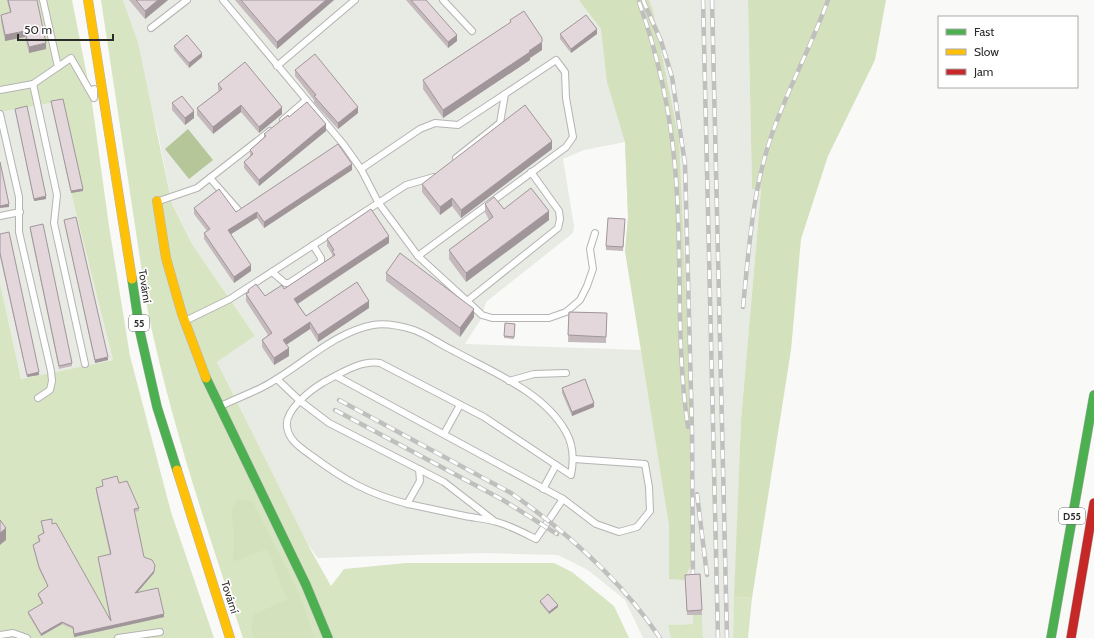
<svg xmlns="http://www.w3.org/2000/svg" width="1094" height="638" viewBox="0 0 1094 638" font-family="Cabin,sans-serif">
	<rect width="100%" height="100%" fill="#f9f9f8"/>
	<g fill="#e8eae4" fill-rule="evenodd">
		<path d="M 123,0 L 748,0 L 752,189 L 761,189 L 741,420 L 733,638 L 703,638 L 702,615 L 693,615 L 693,624 L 669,625 L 671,638 L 643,638 L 625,600 L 588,570 L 558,555 L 484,553 L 318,558 L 302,537 L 217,362 L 255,336 L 192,244 L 172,204 L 158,133 ZM 625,142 L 628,217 L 625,251 L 642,350 L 465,344 L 481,319 L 486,302 L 573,233 L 574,226 L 563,159 L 584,150 Z"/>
		<polygon points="63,101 83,191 71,194 113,360 21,379 0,283 0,112"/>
	</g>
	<g fill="#d8e5c3">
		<polygon points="0,0 72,0 91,96 109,226 130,356 171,512 214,638 0,638 0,283 21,379 113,360 71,193 83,191 63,101 0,112"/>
		<path d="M 101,0 L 123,0 L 138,43 L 172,204 L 192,244 L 255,336 L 217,362 L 309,547 L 331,586 L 344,569 L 406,563 L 554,563 L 572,572 L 614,606 L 629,638 L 243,638 C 207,530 171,423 148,312 Z"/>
		<polygon points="734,597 752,598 748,638 733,638"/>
		<polygon points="693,615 702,615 703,638 671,638 668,625 693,624"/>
	</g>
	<g fill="#d4e1bd">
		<polygon points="579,0 649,0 653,11 679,140 692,429 693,561 684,580 669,579 669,525 625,251 628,217 625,142 607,82 601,29"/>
		<polygon points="748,0 886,0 875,60 828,156 801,239 791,350 752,598 734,597 741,420 761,189 752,189"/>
		<polygon points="237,499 253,502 299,593 315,638 254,638 251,630 254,614 287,600 267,549 233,562 234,536 231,510"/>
	</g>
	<polygon fill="#b5c699" points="188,129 213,160 189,179 165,149"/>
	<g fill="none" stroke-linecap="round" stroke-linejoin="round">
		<g stroke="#b4b4b3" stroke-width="8">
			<g id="lane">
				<polyline points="43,0 58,67"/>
				<polyline points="223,0 344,145 361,169 378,202 418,256 467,301 558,228 560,219 559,211 531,172"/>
				<polyline points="443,0 472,31"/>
				<polyline points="151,28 187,0"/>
				<polyline points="277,66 355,0"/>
				<polyline points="33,84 57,195 54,223 85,364"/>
				<polyline points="0,90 33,84 71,58 94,98 94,89"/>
				<polyline points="0,114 19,197 19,232 51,371 52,381 50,390 38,398"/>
				<polyline points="283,120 306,100"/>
				<polyline points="361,169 420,129 435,123 458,125 505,94"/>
				<polyline points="210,178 239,211"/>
				<polyline points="159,201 197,188 270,131"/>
				<polyline points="0,216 20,212"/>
				<polyline points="418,256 566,147 573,137 566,98 565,72 556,60 505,94 500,123 456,158"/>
				<polyline points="272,272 285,283 289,283 321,262 321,258 313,245"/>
				<polyline points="467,301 482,315 492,318 549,318 566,312 580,300 587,286 593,269 590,249 595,233"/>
				<polyline points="185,321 230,299 406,185 434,177"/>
				<polyline points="277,379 300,401 329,423 444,482 493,520"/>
				<polyline points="509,381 534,374 566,373"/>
				<path d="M 221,406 C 237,398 255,392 270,383 C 303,364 335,332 373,325 C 386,323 401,326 414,330 C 428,335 441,345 454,351 C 492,372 544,392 566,432 C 574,446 574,460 571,475 L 484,417 L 380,363 C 361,360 341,373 324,382 C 312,389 284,410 287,427 C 289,441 301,448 312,456 C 344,480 369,494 408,504 C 427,508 446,512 465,516 C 475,518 487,519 497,522 C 511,526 524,533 536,539 L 563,499 L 336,376"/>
				<polyline points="444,434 460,405"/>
				<polyline points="543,489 556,465"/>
				<polyline points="563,499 596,524 619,532 637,527 650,511 649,487 645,464 574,459"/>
				<polyline points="407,504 420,481 419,469"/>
				<polyline points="0,635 13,633 27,638"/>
				<polyline points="118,638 160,632"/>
			</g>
		</g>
		<g stroke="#b4b4b3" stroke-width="10">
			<g id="fast">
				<polyline points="132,279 140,332 157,407 177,470"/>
				<polyline points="206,378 306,585 328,638"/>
				<polyline points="1051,638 1094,395"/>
			</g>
		</g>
		<g stroke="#b4b4b3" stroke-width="10">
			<g id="slow">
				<polyline points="88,0 132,279"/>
				<polyline points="157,201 166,258 182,314 206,378"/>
				<polyline points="177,470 230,638"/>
			</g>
		</g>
		<g stroke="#b4b4b3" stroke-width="10">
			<polyline id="jam" points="1071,638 1094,503"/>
		</g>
		<use href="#lane" stroke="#fefefe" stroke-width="6"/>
		<use href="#fast" stroke="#4caf50" stroke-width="9"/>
		<use href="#slow" stroke="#ffc107" stroke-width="9"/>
		<use href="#jam" stroke="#c62828" stroke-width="9"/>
		<g stroke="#bfbfbe" stroke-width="4.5">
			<g id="rail">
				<polyline points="643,0 661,41 672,77 685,164 692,429 693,587"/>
				<polyline points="703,0 718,638"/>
				<polyline points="712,0 727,638"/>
				<path d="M 639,2 C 658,55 670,110 675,167 C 683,253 675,341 688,427"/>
				<path d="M 743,307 C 749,250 752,192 771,137 C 787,90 811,47 828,0"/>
				<path d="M 339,400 L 511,493 C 568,533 621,580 660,638"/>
				<polyline points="335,410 503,500 557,534"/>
				<polyline points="697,494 707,575"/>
			</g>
		</g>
		<use href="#rail" stroke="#fff" stroke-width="3" stroke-dasharray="9" stroke-linecap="butt"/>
	</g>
	<g fill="#c4b9bd">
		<polygon points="7,0 37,0 46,49 29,53 25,37 5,41 1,21 1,15 10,13"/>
		<polygon points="129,0 168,0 145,19"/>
		<polygon points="235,0 334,0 277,49"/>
		<polygon points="406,0 426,0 457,41 448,48"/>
		<polygon points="510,20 542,50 530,58 530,60 443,118 423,89 423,80 510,23"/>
		<polygon points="560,34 597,34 571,53 560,39"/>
		<polygon points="174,46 202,57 189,68 174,50"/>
		<polygon points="295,70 358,113 338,129 314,103 314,100 295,76"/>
		<polygon points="218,84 282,114 259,133 241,112 213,134 197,115 197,108 219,91 218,90"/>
		<polygon points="51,101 83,191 71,193"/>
		<polygon points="172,103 194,118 185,125 172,110"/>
		<polygon points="15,109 46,199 34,201"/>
		<polygon points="289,117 326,131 259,186 244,168 244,162 250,156 250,150 264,137 264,134"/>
		<polygon points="552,149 461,218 452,206 440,215 422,192 422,184"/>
		<polygon points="352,170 264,228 257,218 231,234 251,271 234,283 204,239 204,233 207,231 194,214 194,208 236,212"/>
		<polygon points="485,204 549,220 466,282 449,259 449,250 489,220 485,212"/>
		<polygon points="64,220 108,360 95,363"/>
		<polygon points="625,223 623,251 606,250 606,246"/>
		<polygon points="30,227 72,363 72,366 59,369 30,230"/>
		<polygon points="0,234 39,375 27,377 0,256"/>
		<polygon points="327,239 389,243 298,304 306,316 369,308 318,342 310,329 286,345 289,356 274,365 262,347 262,340 268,335 246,301 246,294 248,293 248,290 265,296 284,289 332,257 332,254 327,246"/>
		<polygon points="386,273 474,317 460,337 386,281"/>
		<polygon points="569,312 607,313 606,343 568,342"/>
		<polygon points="505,323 515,324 514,339 504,338"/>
		<polygon points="562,388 594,407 572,416 562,393"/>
		<polygon points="102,480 119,483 139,508 139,511 134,512 144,557 155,567 154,573 138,592 164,617 74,637 73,629 62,624 41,636 28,614 28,612 42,604 38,596 38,594 48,587 39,569 33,547 33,545 39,541 38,539 38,536 43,533 41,521 52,524 110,620 98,559 98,557 110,555 96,491 96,488 103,486"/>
		<polygon points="700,574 702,615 687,615 685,575"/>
		<polygon points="540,601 558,607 549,614 540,603"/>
	</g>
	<g fill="#a0969a">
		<polygon points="158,0 168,0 145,19 145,11"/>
		<polygon points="326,0 334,0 277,49 277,42"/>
		<polygon points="597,29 597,34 571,53 571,49"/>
		<polygon points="25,31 25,37 5,41 5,35"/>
		<polygon points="457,35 457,41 448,48 448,42"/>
		<polygon points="542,42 542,50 530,58 530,60 443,118 443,110"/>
		<polygon points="46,43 46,49 29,53 29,47"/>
		<polygon points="202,53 202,57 189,68 189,63"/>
		<polygon points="241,105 241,112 213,134 213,127"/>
		<polygon points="282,107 282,114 259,133 259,127"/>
		<polygon points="358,107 358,113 338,129 338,123"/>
		<polygon points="194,111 194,118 185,125 185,118"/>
		<polygon points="326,124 326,131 259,186 259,180"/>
		<polygon points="552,141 552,149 461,218 461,210"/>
		<polygon points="352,164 352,170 264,228 264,222"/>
		<polygon points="83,189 83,191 71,193 71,191"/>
		<polygon points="46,196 46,199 34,201 34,199"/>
		<polygon points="452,198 452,206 440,215 440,207"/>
		<polygon points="9,204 9,207 0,208 0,206"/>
		<polygon points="549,211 549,220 466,282 466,273"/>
		<polygon points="257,212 257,218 228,236 228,230"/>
		<polygon points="389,236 389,243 294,306 294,299"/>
		<polygon points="251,265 251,271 234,283 234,277"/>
		<polygon points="369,301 369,308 318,342 318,335"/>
		<polygon points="474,309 474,317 460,337 460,328"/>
		<polygon points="310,322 310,329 283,347 283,340"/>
		<polygon points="289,348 289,356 274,365 274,358"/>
		<polygon points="108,357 108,360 95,363 95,360"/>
		<polygon points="39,372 39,375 27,377 27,375"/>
		<polygon points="594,403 594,407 572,416 572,412"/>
		<polygon points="6,528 6,540 0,545 0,533"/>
		<polygon points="155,565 154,573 135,595 135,593"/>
		<polygon points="558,605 558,607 549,614 549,612"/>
		<polygon points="164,614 164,617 74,637 74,634"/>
		<polygon points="62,622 62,624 41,636 41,634"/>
	</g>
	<g fill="#e4d7dc" stroke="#a0969a">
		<polygon points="8,0 37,0 46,43 29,47 25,31 5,35 1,15 11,12"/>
		<polygon points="136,0 158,0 145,11"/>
		<polygon points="241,0 326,0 277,42"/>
		<polygon points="411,0 426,0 457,35 448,42"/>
		<polygon points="524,11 542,38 542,42 529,51 530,52 443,110 423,80 511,22 510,20"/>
		<polygon points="586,15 597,29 571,49 560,34"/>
		<polygon points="187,35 202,53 189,63 174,46"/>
		<polygon points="315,54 358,107 338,123 314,96 316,95 295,70"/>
		<polygon points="245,62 282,107 259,127 241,105 213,127 197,108 222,89 218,84"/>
		<polygon points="182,96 194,111 185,118 172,103"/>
		<polygon points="63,99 83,189 71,191 51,101"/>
		<polygon points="307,102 326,124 259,180 244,162 253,154 250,150 266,136 264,134 288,115 289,117"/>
		<polygon points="525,105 552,141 461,210 452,198 440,207 422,184"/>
		<polygon points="27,106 46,196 34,199 15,109"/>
		<polygon points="338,144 352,164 264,222 257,212 228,230 251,265 234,277 204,233 210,229 194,208 219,189 236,212"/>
		<polygon points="0,162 9,204 0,206"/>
		<polygon points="531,188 549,211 466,273 449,250 493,217 485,204 494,197 504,209"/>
		<polygon points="371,209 389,236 294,299 306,316 357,282 369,301 318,335 310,322 283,340 289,348 274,358 262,340 272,333 246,294 249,292 248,290 256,284 265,296 282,285 284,289 335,255 332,251 334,250 327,239"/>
		<polygon points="76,217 108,357 95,360 64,220"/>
		<polygon points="608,218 625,219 623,247 606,246"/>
		<polygon points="43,224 72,363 59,366 30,227"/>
		<polygon points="9,232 39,372 27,375 0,253 0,234"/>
		<polygon points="400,253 474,309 460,328 386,273"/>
		<polygon points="569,312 607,313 606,337 568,335"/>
		<polygon points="505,323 515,324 514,337 504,336"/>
		<polygon points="585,379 594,403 572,412 562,388"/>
		<polygon points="117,476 119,483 127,481 139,508 134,509 144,557 152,560 155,565 154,571 135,593 158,588 164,614 74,634 73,627 62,622 41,634 28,612 43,603 38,594 48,586 39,567 33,545 40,541 38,536 44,533 41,521 52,519 52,524 56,523 111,621 98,557 111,554 96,488 103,486 102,480"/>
		<polygon points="0,520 6,528 0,533"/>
		<polygon points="700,574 702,610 687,611 685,575"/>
		<polygon points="548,594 558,605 549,612 540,601"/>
	</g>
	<g text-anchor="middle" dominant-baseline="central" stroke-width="3.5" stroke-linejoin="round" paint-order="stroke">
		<g fill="#fff" stroke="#6b6b6a" stroke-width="1">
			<rect x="129" y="315" width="20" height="16" rx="3"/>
			<rect x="1059" y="508" width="26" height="16" rx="3"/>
		</g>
		<g font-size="10" font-weight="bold" fill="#2b2b2a">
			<text x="139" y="323">55</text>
			<text x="1072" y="516">D55</text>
		</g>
		<g font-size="11" fill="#2b2b2a" stroke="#fff">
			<text transform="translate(145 286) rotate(81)">Tovární</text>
			<text transform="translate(230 597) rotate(72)">Tovární</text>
		</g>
	</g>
	<rect x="938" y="16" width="140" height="72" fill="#ffffff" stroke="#aaaaaa"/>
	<rect x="946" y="29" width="20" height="6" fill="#4caf50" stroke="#aaaaaa"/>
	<text x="974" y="36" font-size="12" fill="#2b2b2a">Fast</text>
	<rect x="946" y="49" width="20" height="6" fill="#ffc107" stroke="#aaaaaa"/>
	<text x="974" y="56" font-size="12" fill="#2b2b2a">Slow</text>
	<rect x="946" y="69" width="20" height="6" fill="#c62828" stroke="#aaaaaa"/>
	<text x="974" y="76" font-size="12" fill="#2b2b2a">Jam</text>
	<path d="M18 34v6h95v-6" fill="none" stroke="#2b2b2a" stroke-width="2"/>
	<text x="24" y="34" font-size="12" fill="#2b2b2a" stroke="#ffffff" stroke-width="3" paint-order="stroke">50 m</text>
</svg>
